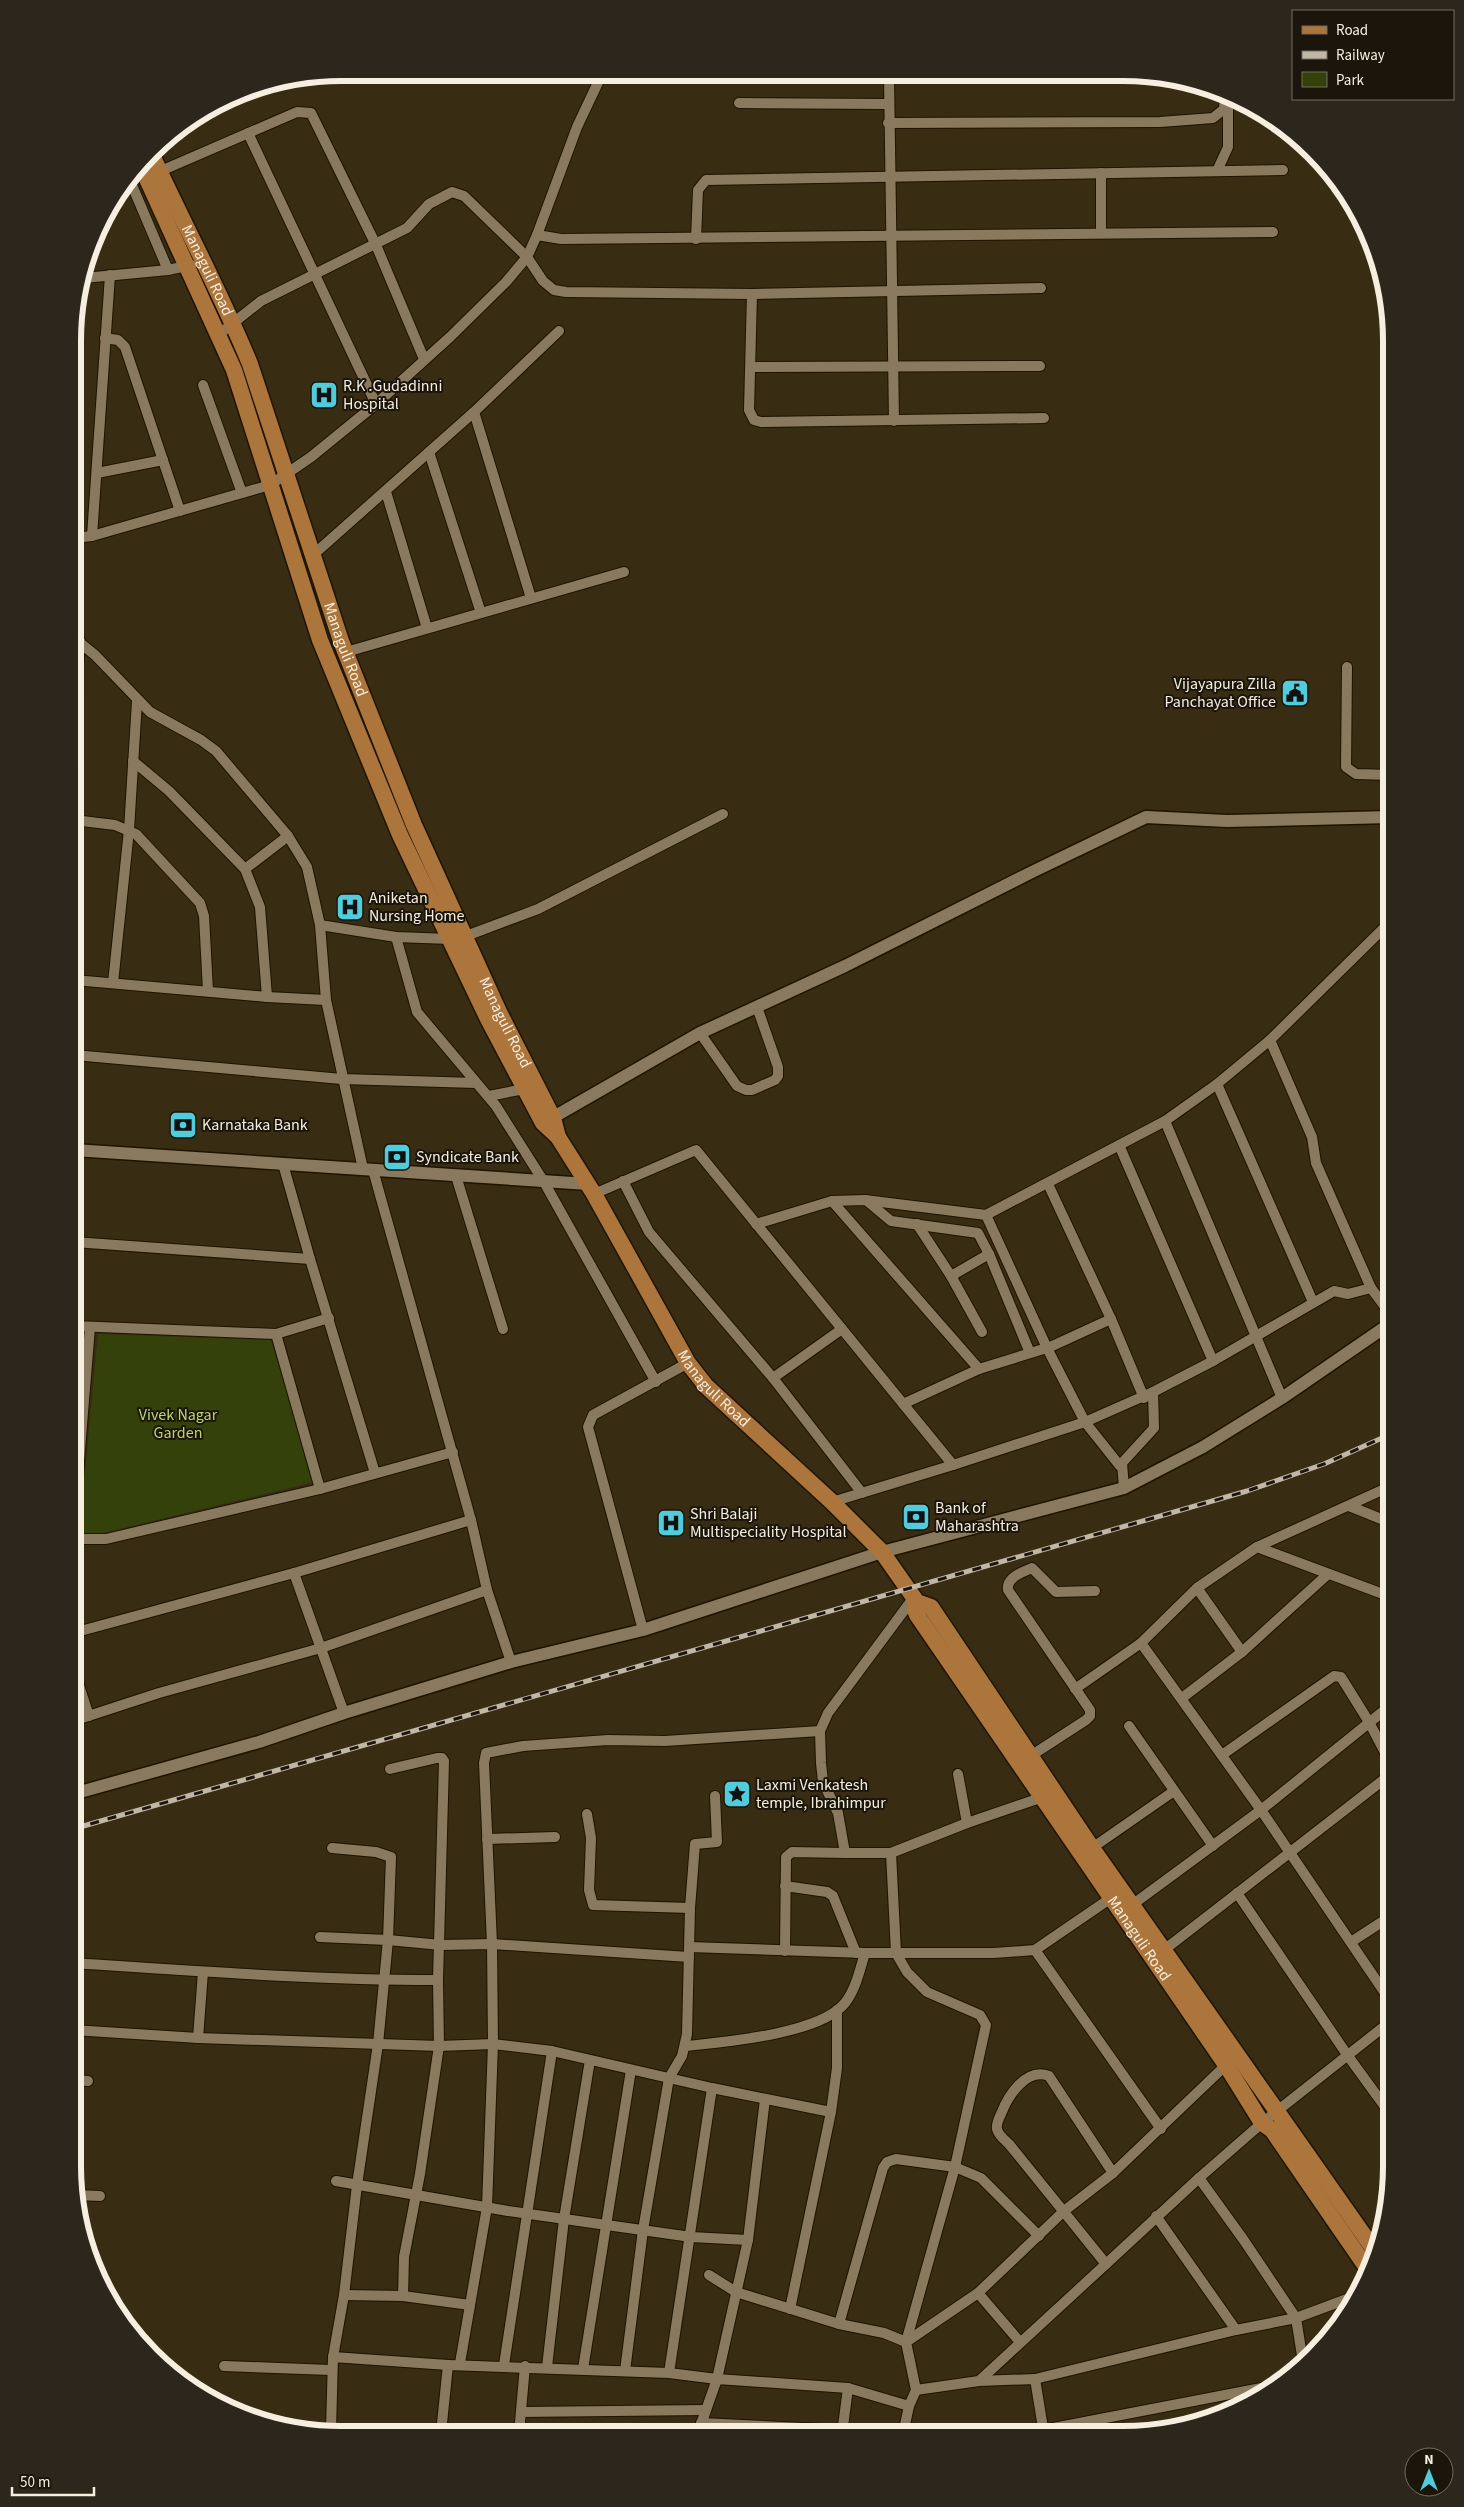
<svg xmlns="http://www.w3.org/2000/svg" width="1464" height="2507" viewBox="0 0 1464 2507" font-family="'Source Sans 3',sans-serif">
	<rect width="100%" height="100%" fill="#382c13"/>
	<polygon fill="#34410b" points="98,1334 271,1340 314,1482 99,1534 79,1534"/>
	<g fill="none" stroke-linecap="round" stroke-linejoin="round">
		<g stroke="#1f1400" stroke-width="12">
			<g id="minor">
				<polyline points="889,76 894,421"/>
				<polyline points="739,103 888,104"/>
				<polyline points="888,123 1160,122 1213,118 1224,109 1225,95"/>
				<polyline points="248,133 376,404"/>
				<polyline points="1217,171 1228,147 1228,109"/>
				<polyline points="156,173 297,112 311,113 376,245 424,359"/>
				<polyline points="1101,173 1101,233"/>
				<polyline points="131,183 168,270"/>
				<polyline points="537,235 561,239 1273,232"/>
				<polyline points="696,239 698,190 706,180 1283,170"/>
				<polyline points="84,278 168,270 191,265"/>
				<polyline points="752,294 749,410 754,420 761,422 1044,418"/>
				<polyline points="218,335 261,301 407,228 429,204 452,192 464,196 527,257 543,281 554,290 566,292 752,294 1041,288"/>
				<polyline points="105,338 118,340 125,347 180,511"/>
				<polyline points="751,367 1040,366"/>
				<polyline points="203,385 242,493"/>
				<polyline points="474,412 531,598"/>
				<polyline points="429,452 481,613"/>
				<polyline points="97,473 163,460"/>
				<polyline points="386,492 427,628"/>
				<polyline points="92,536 110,275"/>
				<polyline points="74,538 92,536 270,485 311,457 376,404 450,337 506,282 527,257 537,235 577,127 602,74"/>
				<polyline points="313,555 474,412 559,331"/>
				<polyline points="74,638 95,655 150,712 201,740 216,751 288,836 307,867 320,925 326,1000 363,1169"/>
				<polyline points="346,652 624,572"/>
				<polyline points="1347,667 1346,767 1356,774 1391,775"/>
				<polyline points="74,716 80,641"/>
				<polyline points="133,761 169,791 245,869 260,907 267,997"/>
				<polyline points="74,820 115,825 136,834 200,903 204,916 208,991"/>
				<polyline points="245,869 288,836"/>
				<polyline points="320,925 396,937 450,939 466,936 538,909 723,814"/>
				<polyline points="396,937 417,1012 496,1106 544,1182 656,1382"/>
				<polyline points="74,980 267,997 326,1000"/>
				<polyline points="113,983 129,830 137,701"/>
				<polyline points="700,1033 737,1086 746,1090 752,1090 775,1080 778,1076 778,1067 757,1007"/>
				<polyline points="1270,1040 1312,1137 1316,1163 1371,1288"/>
				<polyline points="74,1055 342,1079 476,1083"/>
				<polyline points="1217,1084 1313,1302"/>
				<polyline points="489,1096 524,1089"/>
				<polyline points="1165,1121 1282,1398"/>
				<polyline points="1119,1145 1213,1361 1153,1392"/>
				<polyline points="283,1164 310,1259 375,1473"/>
				<polyline points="373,1170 471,1520"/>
				<polyline points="456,1176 503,1329"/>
				<polyline points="623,1181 649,1232 773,1378 862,1493"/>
				<polyline points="1048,1184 1111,1319 1144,1398"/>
				<polyline points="594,1194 696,1150 953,1465 832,1502"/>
				<polyline points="866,1200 891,1221 978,1233 989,1254 1030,1353"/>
				<polyline points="832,1201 979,1369 903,1404"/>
				<polyline points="986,1215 1047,1348 1085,1422 1120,1466"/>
				<polyline points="756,1224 832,1201 865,1200 986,1215 1165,1121 1217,1084 1270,1040 1391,921"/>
				<polyline points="917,1224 951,1276 982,1332"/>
				<polyline points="74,1242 310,1259"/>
				<polyline points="951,1276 989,1254"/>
				<polyline points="276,1334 329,1318"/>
				<polyline points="1213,1361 1334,1291 1348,1294 1371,1288 1391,1315"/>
				<polyline points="979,1369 1050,1347 1111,1319"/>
				<polyline points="773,1378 842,1329"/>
				<polyline points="953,1465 1085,1422 1153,1392 1154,1428 1122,1463 1124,1488"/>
				<polyline points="320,1489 453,1452"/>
				<polyline points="1349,1506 1391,1523"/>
				<polyline points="73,1535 90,1327"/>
				<polyline points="73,1539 106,1539 320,1489 276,1334 74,1326"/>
				<polyline points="1257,1547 1391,1597"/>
				<polyline points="294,1573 344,1713"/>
				<polyline points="1328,1574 1242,1652 1197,1588 1257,1547 1391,1486"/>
				<polyline points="643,1630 588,1427 593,1415 688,1363"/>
				<polyline points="73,1633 294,1573 471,1520 487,1590 511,1662"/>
				<polyline points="1141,1643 1197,1588"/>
				<polyline points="73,1667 89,1716"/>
				<polyline points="1075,1689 1141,1643 1261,1810 1132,1905"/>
				<polyline points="1182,1698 1242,1652"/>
				<polyline points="73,1721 159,1693 321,1648 487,1590"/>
				<polyline points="1129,1726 1213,1846"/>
				<polyline points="1222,1755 1334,1676 1341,1677 1369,1722 1391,1764"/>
				<path d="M 1029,1757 L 1086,1720 L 1090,1716 L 1090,1710 L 1008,1590 C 1006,1578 1022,1572 1032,1568 L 1056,1592 L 1095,1591"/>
				<polyline points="390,1769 437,1758 442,1758 444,1761 438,1980 439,2046 420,2174 404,2257 403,2296"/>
				<polyline points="958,1774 967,1823"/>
				<polyline points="587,1814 591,1838 589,1890 593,1905 690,1908"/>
				<polyline points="487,1839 555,1837"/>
				<polyline points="332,1848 376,1852 391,1857 388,1940 378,2044 357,2185 344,2295 333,2357"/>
				<polyline points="1092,1848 1174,1791"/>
				<polyline points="891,1853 967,1823 1043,1797"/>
				<polyline points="785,1886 827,1892 833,1896 856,1953"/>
				<polyline points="1237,1893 1348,2056 1391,2115"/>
				<polyline points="320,1937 388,1940 441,1945 492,1944 689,1957"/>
				<polyline points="1351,1942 1391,1916"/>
				<polyline points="689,1947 865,1953 994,1953 1035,1950 1111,1898"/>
				<polyline points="1035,1950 1161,2129"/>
				<polyline points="1164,1950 1391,1774"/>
				<polyline points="785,1951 786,1857 792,1852 845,1853"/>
				<path d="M 73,1963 C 194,1971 316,1980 438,1980"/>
				<polyline points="1391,2002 1261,1810 1391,1705"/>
				<polyline points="73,2030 198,2038 439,2046 493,2044 552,2051 712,2088 831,2112 837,2068 837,2010"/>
				<polyline points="198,2038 203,1972"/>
				<path d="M 686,2046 C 725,2042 820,2034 845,2003 C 856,1989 860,1969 865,1953"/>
				<polyline points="73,2080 88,2081"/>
				<polyline points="712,2088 669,2373 717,2379 748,2240 765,2099"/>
				<path d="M 1113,2173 L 1049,2076 C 1026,2067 1008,2096 1001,2114 C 999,2118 996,2124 997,2129 C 998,2135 1005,2140 1009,2144 L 1106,2264 L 1199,2178"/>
				<polyline points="336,2181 508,2211 691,2237 748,2240"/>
				<polyline points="77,2195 100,2196"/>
				<polyline points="1156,2216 1236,2330"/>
				<polyline points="709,2275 736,2292 839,2324 884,2333 906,2342 955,2167 986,2025 980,2015 927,1992 907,1972 896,1953 891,1853 845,1853 838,1813 823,1782 821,1763 820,1731 828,1713 914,1597"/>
				<polyline points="978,2293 1020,2342"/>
				<polyline points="344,2295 403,2296 470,2305"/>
				<polyline points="790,2309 831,2112"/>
				<polyline points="839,2324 883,2168 887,2162 896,2159 955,2167 981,2178 1039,2236"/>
				<polyline points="1303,2362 1296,2318 1243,2239 1199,2178 1262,2123 1391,2021"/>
				<polyline points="460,2363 487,2207 493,2044 492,1944 484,1763 486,1753 523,1746 608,1740 665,1741 820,1731"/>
				<polyline points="504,2365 552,2051"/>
				<polyline points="224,2366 331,2370"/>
				<polyline points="547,2367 564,2219 590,2060"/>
				<polyline points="583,2369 631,2070"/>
				<polyline points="625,2371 643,2230 669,2078 682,2056 687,2034 690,1908 695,1844 717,1842 715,1796"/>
				<polyline points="1035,2379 1236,2330 1296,2318 1355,2296"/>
				<polyline points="979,2381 1035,2379 1044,2434"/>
				<polyline points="916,2390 979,2381 1106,2264"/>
				<polyline points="521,2412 705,2410"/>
				<polyline points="701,2423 843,2430"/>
				<polyline points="331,2429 333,2357 448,2365"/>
				<polyline points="297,2430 441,2431"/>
				<polyline points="441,2433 448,2365 669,2373"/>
				<polyline points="519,2433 525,2366"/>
				<polyline points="698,2433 717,2379 848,2388 909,2406"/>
				<polyline points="842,2434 848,2388"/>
				<polyline points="903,2434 909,2406 916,2390 906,2342 978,2293 1064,2211 1113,2173 1226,2065"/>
				<polyline points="1010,2434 1043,2430 1272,2386"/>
			</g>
		</g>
		<g stroke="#1f1400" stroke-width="15">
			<g id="tertiary">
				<polyline points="545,1122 700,1033 845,966 1034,871 1146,817 1227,821 1391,817"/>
				<polyline points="74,1150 588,1184"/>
				<polyline points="73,1794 259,1742 344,1713 511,1662 643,1630 882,1552 1124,1488 1203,1447 1282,1398 1391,1323"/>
			</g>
		</g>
		<g stroke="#1f1400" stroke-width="19">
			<g id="primary">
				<path id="s1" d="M 152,155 C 184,225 221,293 250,364 L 341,641 L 414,825 L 500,1014 L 553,1118 L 558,1137"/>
				<path id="s2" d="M 142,168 L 234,370 L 320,640 L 400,835 L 488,1019 L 543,1123 L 558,1137 L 594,1194 L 688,1363 L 706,1386 L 832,1502 L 882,1552 L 917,1602 L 931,1607 L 1092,1848 L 1375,2251"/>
				<path id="s3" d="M 917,1602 L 915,1610 L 917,1615 L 1226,2065 L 1262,2123 L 1272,2130 L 1369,2271"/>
			</g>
		</g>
		<use href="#minor" stroke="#897a5f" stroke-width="10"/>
		<use href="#tertiary" stroke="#897a5f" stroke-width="12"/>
		<use href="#primary" stroke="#ac753c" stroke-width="16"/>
		<g stroke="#c0b7a5" stroke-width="5">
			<polyline id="rail" points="73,1829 1247,1491 1324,1464 1391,1434"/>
		</g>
		<use href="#rail" stroke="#1b150b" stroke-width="3" stroke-dasharray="9" stroke-linecap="butt"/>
	</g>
	<defs>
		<g id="hospital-square" transform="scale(1.4375)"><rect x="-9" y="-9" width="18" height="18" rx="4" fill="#52cbda" stroke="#1b150b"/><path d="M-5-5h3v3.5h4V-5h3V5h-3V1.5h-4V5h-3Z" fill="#111"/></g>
		<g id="civic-square" transform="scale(1.4375)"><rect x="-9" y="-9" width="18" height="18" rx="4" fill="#52cbda" stroke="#1b150b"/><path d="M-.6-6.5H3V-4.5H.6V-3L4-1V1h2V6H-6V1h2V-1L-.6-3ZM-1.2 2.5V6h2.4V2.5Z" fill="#111"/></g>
		<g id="bank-square" transform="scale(1.4375)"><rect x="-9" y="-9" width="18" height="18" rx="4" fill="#52cbda" stroke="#1b150b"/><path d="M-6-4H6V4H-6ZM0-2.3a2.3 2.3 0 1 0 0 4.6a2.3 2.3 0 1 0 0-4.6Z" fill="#111"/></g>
		<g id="sight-square" transform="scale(1.4375)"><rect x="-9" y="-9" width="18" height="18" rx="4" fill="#52cbda" stroke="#1b150b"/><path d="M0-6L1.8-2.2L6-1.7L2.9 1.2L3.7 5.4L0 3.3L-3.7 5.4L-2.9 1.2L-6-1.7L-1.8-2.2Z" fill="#111"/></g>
	</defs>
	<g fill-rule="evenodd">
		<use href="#hospital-square" x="324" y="395"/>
		<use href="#civic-square" x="1295" y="693"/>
		<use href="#hospital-square" x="350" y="907"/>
		<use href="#bank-square" x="183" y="1125"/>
		<use href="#bank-square" x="397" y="1157"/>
		<use href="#bank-square" x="916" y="1517"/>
		<use href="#hospital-square" x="671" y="1523"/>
		<use href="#sight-square" x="737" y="1794"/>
	</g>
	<g text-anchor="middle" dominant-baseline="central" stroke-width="4" stroke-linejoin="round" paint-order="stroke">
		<g font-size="16" fill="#f6eedf" stroke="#1b150b">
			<text stroke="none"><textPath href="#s1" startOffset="128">Managuli Road</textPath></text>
			<text stroke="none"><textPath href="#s1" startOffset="532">Managuli Road</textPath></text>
			<text stroke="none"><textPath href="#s1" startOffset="938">Managuli Road</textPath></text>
			<text stroke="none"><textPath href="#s2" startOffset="1355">Managuli Road</textPath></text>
			<text stroke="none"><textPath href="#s3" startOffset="406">Managuli Road</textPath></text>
		</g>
		<g font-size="16" fill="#f6eedf" stroke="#1b150b" text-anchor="start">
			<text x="343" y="386">R.K .Gudadinni<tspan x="343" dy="18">Hospital</tspan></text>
			<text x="1276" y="684" text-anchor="end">Vijayapura Zilla<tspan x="1276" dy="18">Panchayat Office</tspan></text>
			<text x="369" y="898">Aniketan<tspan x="369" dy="18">Nursing Home</tspan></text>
			<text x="202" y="1125">Karnataka Bank</text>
			<text x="416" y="1157">Syndicate Bank</text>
			<text x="935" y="1508">Bank of<tspan x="935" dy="18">Maharashtra</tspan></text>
			<text x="690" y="1514">Shri Balaji<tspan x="690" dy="18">Multispeciality Hospital</tspan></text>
			<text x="756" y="1785">Laxmi Venkatesh<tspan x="756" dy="18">temple, Ibrahimpur</tspan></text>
		</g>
		<g font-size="16" fill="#b9d66e" stroke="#1b150b">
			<text x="178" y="1415">Vivek Nagar<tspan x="178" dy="18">Garden</tspan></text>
		</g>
	</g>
	<path d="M0 0H1464V2507H0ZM341 81H1123A260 260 0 0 1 1383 341V2166A260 260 0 0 1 1123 2426H341A260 260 0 0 1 81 2166V341A260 260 0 0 1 341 81Z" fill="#2d261c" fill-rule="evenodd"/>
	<path fill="none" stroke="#f6eedf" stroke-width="6" d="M341 81H1123A260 260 0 0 1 1383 341V2166A260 260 0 0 1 1123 2426H341A260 260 0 0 1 81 2166V341A260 260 0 0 1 341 81Z"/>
	<rect x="1292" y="10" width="162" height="90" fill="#1b150b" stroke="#736c60"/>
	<rect x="1302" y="26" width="25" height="8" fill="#ac753c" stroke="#736c60"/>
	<text x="1336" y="35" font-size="15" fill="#f6eedf">Road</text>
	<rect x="1302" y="51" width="25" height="8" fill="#c0b7a5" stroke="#736c60"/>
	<text x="1336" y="60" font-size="15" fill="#f6eedf">Railway</text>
	<rect x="1302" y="72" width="25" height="15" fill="#34410b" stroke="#736c60"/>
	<text x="1336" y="85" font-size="15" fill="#f6eedf">Park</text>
	<g transform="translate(1429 2472)"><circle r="24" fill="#1b150b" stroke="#736c60"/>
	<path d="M0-4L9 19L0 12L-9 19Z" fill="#52cbda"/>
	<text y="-8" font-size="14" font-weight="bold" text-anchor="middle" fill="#f6eedf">N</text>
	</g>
	<path d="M12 2487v8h82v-8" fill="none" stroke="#f6eedf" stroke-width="2.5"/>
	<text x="20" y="2487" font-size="15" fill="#f6eedf" stroke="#1b150b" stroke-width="4" paint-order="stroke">50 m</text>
</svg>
